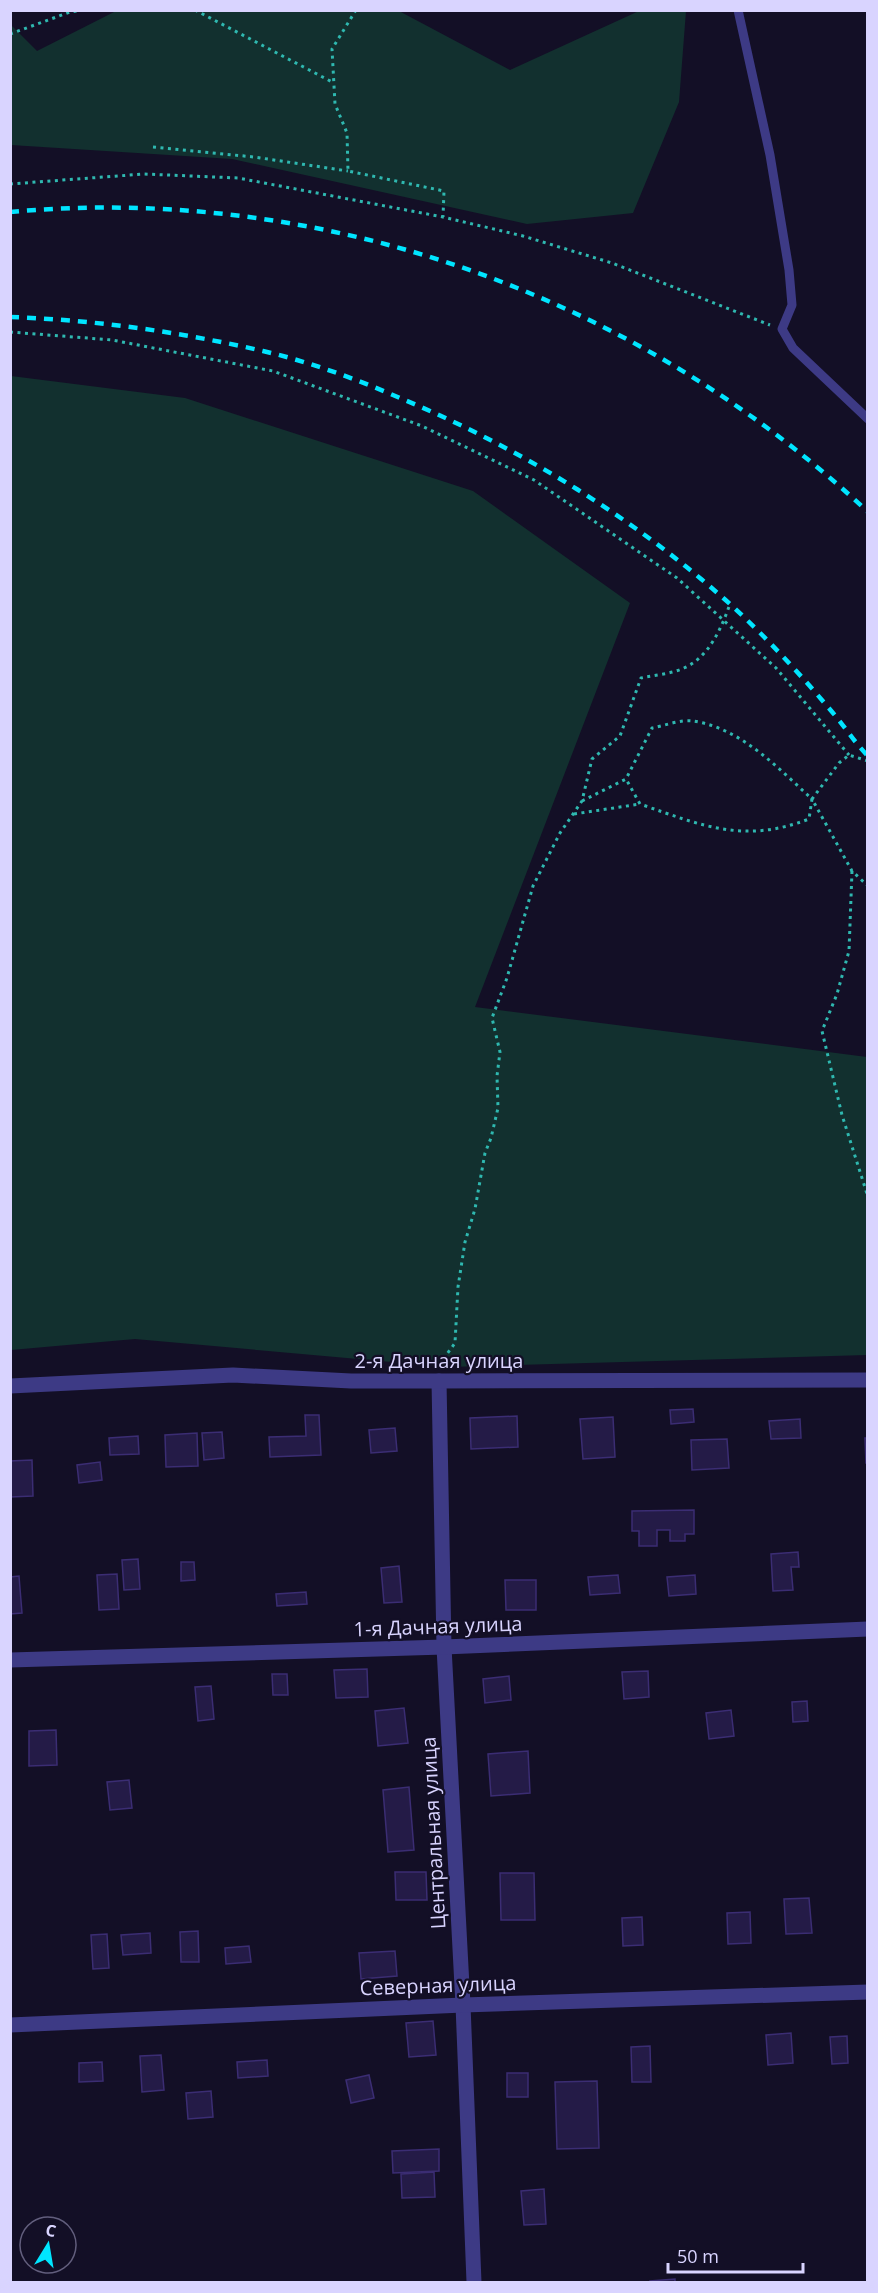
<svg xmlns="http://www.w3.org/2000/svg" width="878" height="2293" viewBox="0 0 878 2293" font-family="'Open Sans',sans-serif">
	<rect width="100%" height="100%" fill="#130f26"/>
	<g fill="#12302f">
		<polygon points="118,10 399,11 510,70 639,11 686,11 679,102 633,213 527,224 232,159 11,145 11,25 37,51"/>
		<polygon points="11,376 185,398 473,491 630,603 475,1007 867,1057 867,1355 448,1367 135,1339 11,1350"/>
	</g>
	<g fill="#241b47" stroke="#3b2d73" stroke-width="1.5">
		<polygon points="693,1409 694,1422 671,1424 670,1410"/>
		<polygon points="305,1415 319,1415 321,1455 270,1457 269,1437 306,1436"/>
		<polygon points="517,1416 518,1447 471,1449 470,1418"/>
		<polygon points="613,1417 615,1457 583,1459 580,1419"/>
		<polygon points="800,1419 801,1438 771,1439 769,1421"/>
		<polygon points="395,1428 397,1451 371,1453 369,1430"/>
		<polygon points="222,1432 224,1458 204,1460 202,1433"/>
		<polygon points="197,1433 198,1466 166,1467 165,1435"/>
		<polygon points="138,1436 139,1454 110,1455 109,1438"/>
		<polygon points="865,1438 868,1438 868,1463 866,1463"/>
		<polygon points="727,1439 729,1468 692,1470 691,1440"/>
		<polygon points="32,1460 33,1496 10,1497 10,1461"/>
		<polygon points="100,1462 102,1480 79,1483 77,1465"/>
		<polygon points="694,1510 694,1534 685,1534 685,1541 670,1541 670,1530 657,1530 657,1546 639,1546 639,1531 632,1531 632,1511"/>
		<polygon points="798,1552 799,1567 791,1567 793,1590 773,1591 771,1554"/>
		<polygon points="138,1559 140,1589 124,1590 122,1560"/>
		<polygon points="181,1562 194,1562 195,1580 181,1581"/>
		<polygon points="399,1566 402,1602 384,1603 381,1568"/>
		<polygon points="117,1574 119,1609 99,1610 97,1575"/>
		<polygon points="618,1575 620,1593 590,1595 588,1577"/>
		<polygon points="695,1575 696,1594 669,1596 667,1577"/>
		<polygon points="19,1576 22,1613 10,1614 10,1577"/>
		<polygon points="505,1580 536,1580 536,1610 506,1610"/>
		<polygon points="306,1592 307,1604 277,1606 276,1594"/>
		<polygon points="367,1669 368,1697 336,1698 334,1670"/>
		<polygon points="648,1671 649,1697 624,1699 622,1672"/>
		<polygon points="272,1674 287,1674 288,1695 273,1695"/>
		<polygon points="509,1676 511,1700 485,1703 483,1679"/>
		<polygon points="211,1686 214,1719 198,1721 195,1687"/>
		<polygon points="807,1701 808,1721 793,1722 792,1702"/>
		<polygon points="404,1708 408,1743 378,1746 375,1711"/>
		<polygon points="731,1710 734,1736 709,1739 706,1713"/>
		<polygon points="56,1730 57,1765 29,1766 29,1731"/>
		<polygon points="528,1751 530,1793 491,1796 488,1754"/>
		<polygon points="129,1780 132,1808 110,1810 107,1782"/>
		<polygon points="409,1787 414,1850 388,1852 383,1790"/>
		<polygon points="395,1872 426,1872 427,1900 396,1900"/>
		<polygon points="500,1873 534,1873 535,1920 501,1920"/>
		<polygon points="809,1898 812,1933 786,1934 784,1899"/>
		<polygon points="750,1912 751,1943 728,1944 727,1913"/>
		<polygon points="642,1917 643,1945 623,1946 622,1918"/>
		<polygon points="198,1931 199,1962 181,1962 180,1932"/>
		<polygon points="150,1933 151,1953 123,1955 121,1935"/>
		<polygon points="107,1934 109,1968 93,1969 91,1935"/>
		<polygon points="249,1946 251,1962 226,1964 225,1948"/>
		<polygon points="395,1951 397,1976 361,1979 359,1953"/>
		<polygon points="433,2021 436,2055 409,2057 406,2023"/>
		<polygon points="791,2033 793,2063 768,2065 766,2035"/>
		<polygon points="847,2036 848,2063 832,2064 830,2037"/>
		<polygon points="650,2046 651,2082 632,2082 631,2047"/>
		<polygon points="161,2055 164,2090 142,2092 140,2056"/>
		<polygon points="267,2060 268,2076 238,2078 237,2062"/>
		<polygon points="102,2062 103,2081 79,2082 79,2063"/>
		<rect x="507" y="2073" width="21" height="24"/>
		<polygon points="369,2075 374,2098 351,2103 346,2080"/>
		<polygon points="597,2081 599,2148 557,2149 555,2082"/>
		<polygon points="211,2091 213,2117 188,2119 186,2093"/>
		<polygon points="439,2149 439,2171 393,2173 392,2151"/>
		<polygon points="434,2172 435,2197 402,2198 401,2174"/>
		<polygon points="544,2189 546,2224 524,2225 521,2191"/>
		<polygon points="675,2279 675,2282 650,2282 650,2281"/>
	</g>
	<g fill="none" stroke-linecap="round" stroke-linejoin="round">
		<g stroke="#2fb8b0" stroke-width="3" stroke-dasharray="3 4.5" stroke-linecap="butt">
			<polyline points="195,10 334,83"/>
			<polyline points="356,10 332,49 335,104 347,133 348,171 444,191 443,217"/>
			<polyline points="10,34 70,12 83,10"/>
			<polyline points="153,147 254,157 348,171"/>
			<polyline points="10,184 144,174 238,178 443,217 523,236 612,263 770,325"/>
			<polyline points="10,332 112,340 273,371 422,426 534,480 677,578 776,668 849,755"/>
			<polyline points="868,761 849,755 839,763 812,799 852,871 868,886"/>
			<path d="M 582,801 L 626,779 L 652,728 C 664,726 681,719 693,721 C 741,728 778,768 812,799 L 809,819 C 744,844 703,826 640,804 L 626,779"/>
			<polyline points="574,814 640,804"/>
			<polyline points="852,871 849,951 837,994 822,1031 842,1115 868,1197"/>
			<path d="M 439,1365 L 455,1343 L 458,1287 L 465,1242 L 475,1209 L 485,1153 L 491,1138 L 498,1108 L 497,1076 L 500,1052 L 492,1018 L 507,978 L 533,886 L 560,833 L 582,801 L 592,759 L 620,736 L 641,678 C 655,675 671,674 684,668 C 709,657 721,629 730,604"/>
		</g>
		<polyline stroke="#3d3a85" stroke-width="9" points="738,10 770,155 789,270 792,305 782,329 793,348 868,419"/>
		<g stroke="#3d3a85" stroke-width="15">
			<polyline points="439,1381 444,1647 463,2005 474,2282"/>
			<polyline points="10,1386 233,1375 351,1381 439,1381 868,1380"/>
			<polyline points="10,1660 444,1647 868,1629"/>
			<polyline points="10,2025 463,2005 868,1992"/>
		</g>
		<g stroke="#00e5ff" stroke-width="4.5" stroke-dasharray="9 8" stroke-linecap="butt">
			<path d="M 10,212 C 324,183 639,297 868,512"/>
			<path d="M 10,317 C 96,320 180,332 263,351 C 310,362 356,379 400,398 C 520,448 633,517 730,604 C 766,637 801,675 833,713 C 845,727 855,743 868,756"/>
		</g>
	</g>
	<g text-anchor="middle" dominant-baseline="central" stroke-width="4.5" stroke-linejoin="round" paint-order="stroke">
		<g font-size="20" fill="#d9d4ff" stroke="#130f26">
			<text x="439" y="1360">2-я Дачная улица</text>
			<text transform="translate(438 1626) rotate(-2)">1-я Дачная улица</text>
			<text transform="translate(433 1833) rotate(-93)">Центральная улица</text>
			<text transform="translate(438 1985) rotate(-2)">Северная улица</text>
		</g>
	</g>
	<rect width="878" height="2293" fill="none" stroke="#d9d4ff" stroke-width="24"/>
	<g transform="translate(48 2245) rotate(11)"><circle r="28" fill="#130f26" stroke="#625e7d" stroke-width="1.5"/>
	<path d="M0-4.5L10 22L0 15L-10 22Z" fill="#00e5ff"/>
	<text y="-9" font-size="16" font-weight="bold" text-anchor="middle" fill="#d9d4ff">С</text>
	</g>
	<path d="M668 2263v9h135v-9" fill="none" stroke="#d9d4ff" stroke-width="3"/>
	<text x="677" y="2263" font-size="18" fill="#d9d4ff" stroke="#130f26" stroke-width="4.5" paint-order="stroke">50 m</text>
</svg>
